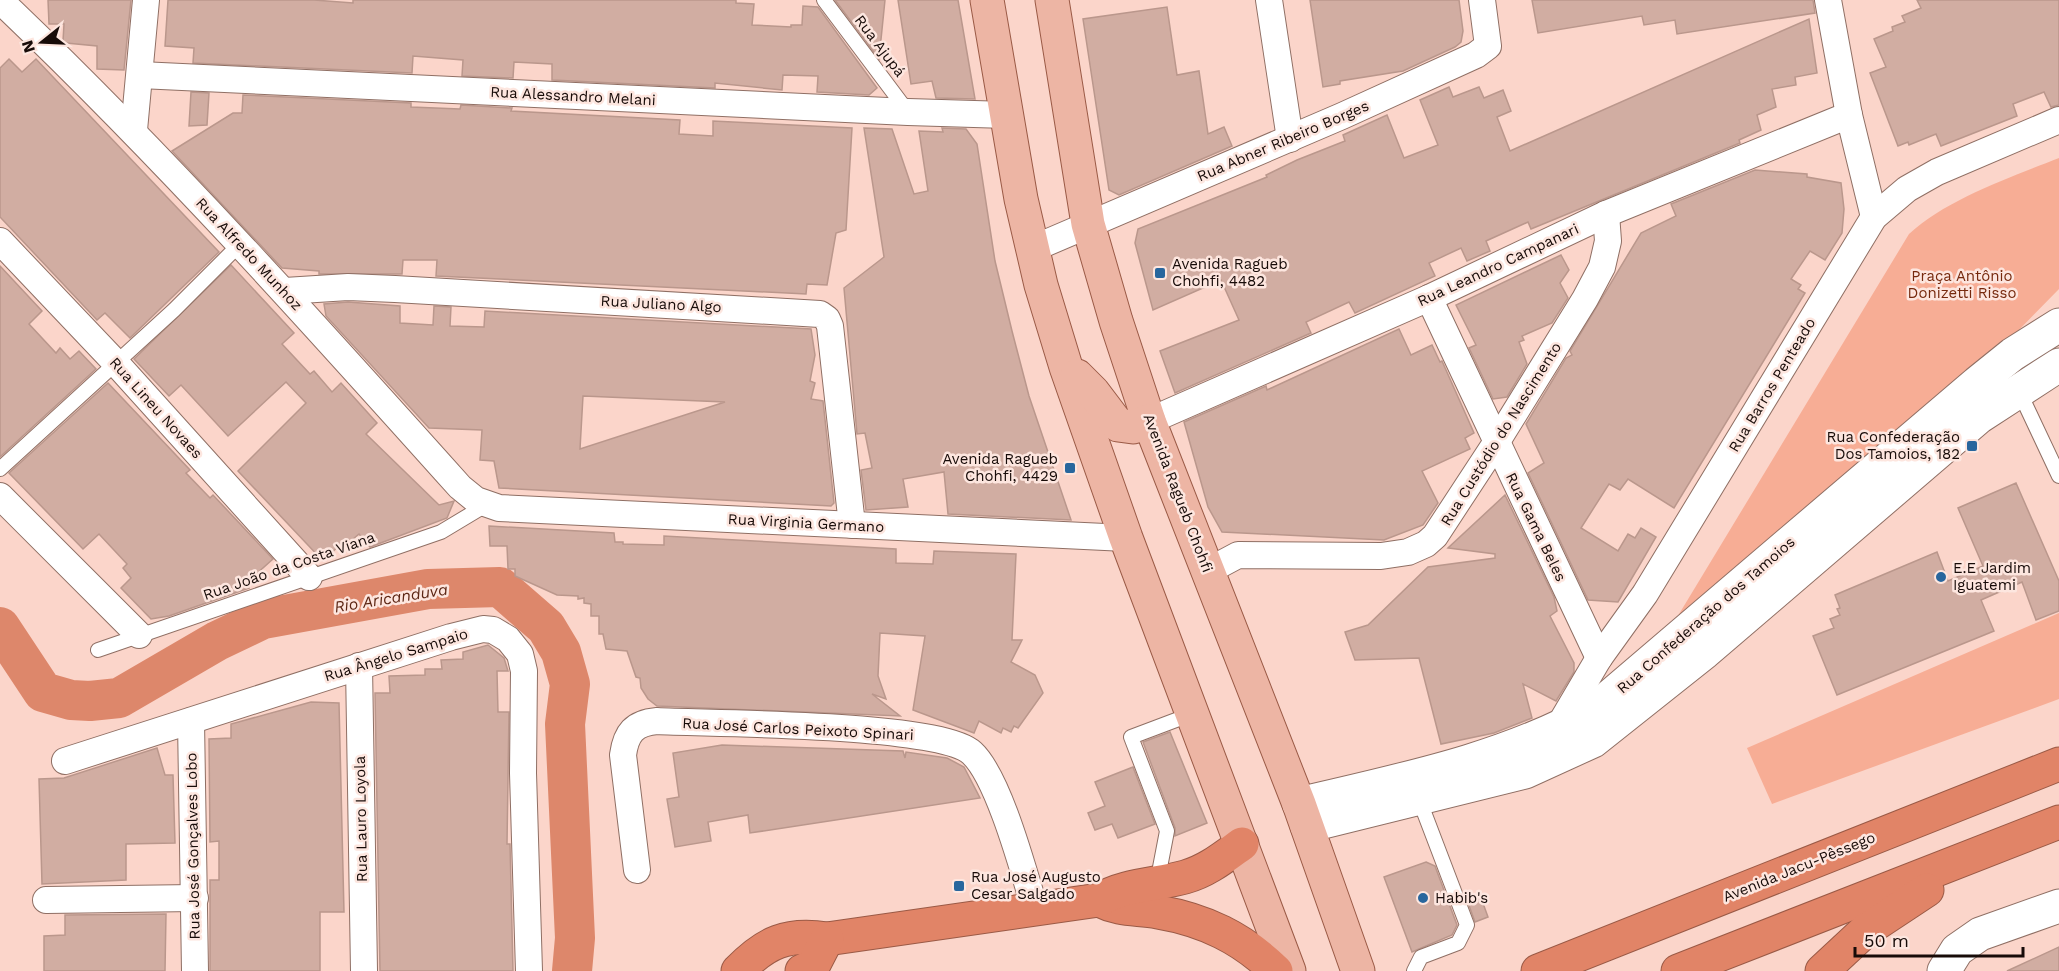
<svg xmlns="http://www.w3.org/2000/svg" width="2059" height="971" viewBox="0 0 2059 971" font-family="'Work Sans',sans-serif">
	<rect width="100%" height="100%" fill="#fbd5ca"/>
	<g fill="#f7ad95">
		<path d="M 2059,158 L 2059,289 L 2009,340 L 1670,629 L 1909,234 C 1947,199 2011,177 2059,158 Z"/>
		<polygon points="2059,613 2059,699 1772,804 1747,748"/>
	</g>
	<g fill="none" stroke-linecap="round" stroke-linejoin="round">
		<polyline stroke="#dd876b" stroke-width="40" points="0,627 43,692 71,700 90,701 119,698 217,641 263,619 428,589 500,587 546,627 561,652 570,684 565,724 575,938 572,971"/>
	</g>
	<g fill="#d1ada2" stroke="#ba978c" stroke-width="1.5" fill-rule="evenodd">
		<polygon points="48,0 131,0 124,70 97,69 97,46 66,43 63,41 64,24 49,24"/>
		<polygon points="168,0 314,0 353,3 353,0 736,0 736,3 754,4 752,25 791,27 791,25 802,25 803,6 818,7 877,88 869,95 817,92 818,76 783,75 782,90 715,83 715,88 552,80 552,64 514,62 513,78 462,76 463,60 413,56 412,73 193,63 194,48 165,46"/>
		<polygon points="835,0 885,0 879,59"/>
		<polygon points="898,0 958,0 975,99 936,98 932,81 911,84"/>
		<polygon points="1310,0 1459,0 1463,31 1461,42 1455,47 1403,71 1340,81 1340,84 1323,87"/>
		<polygon points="1532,0 1813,0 1815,13 1677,34 1675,20 1644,25 1642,16 1538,33"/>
		<polygon points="1917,0 2059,0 2059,105 2051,107 2044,92 2013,104 2017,116 1941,146 1936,134 1909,145 1908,142 1898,146 1870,73 1886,67 1874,39 1893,31 1892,27 1905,22 1902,16 1921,8"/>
		<polygon points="1167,7 1177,75 1199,71 1208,134 1224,127 1232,146 1119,195 1109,190 1083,19"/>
		<polygon points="1809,19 1817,73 1795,77 1796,85 1772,89 1776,107 1757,115 1761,130 1739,140 1740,143 1531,229 1528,222 1486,241 1490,251 1467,261 1461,248 1429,263 1435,276 1355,313 1349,302 1306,322 1311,333 1175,393 1160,351 1239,320 1221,280 1153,310 1135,243 1138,229 1267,177 1266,175 1297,160 1345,141 1343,135 1387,115 1404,158 1438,145 1420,100 1449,87 1453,97 1479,87 1484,98 1503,90 1511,111 1497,117 1510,151"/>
		<polygon points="9,59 22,72 36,59 219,252 130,338 105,313 97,320 0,217 0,68"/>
		<polygon points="191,92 209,93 207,125 189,126"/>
		<polygon points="243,95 411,103 411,107 460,109 461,105 512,108 511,111 680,120 679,134 713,136 713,121 852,128 846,230 836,233 827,285 807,284 806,294 436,276 437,260 403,260 402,274 319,274 319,271 282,268 172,151 233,113 242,113"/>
		<polygon points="864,128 892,129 914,194 928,191 919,131 943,132 942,128 966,129 977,144 995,261 1012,331 1029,396 1071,520 948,514 944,472 903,479 908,507 866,510 861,470 872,468 865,433 857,434 844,288 884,257"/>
		<polygon points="1755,170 1807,174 1807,177 1841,183 1844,209 1842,233 1825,260 1810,251 1791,279 1801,285 1798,289 1805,293 1674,508 1628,479 1620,490 1609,484 1581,528 1618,551 1628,534 1635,538 1641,528 1656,537 1618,602 1588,600 1528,473 1544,463 1526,424 1566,358 1572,355 1570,351 1641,233 1676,216 1671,204"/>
		<polygon points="1561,255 1569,270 1560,283 1568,298 1552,323 1522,336 1524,340 1519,342 1527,364 1507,397 1493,399 1469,348 1476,345 1456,305"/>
		<polygon points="231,265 294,333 282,344 310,374 314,371 332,392 341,383 377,423 366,434 439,505 454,501 447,518 370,547 359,534 346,545 344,541 323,561 238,471 306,403 286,382 228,436 181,385 169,396 134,359"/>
		<polygon points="0,266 42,311 29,324 56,353 60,348 70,359 79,351 96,369 0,457"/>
		<path d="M 348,302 L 400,306 L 400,323 L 433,325 L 434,306 L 451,307 L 450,326 L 484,327 L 485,311 L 811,329 L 815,355 L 810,381 L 815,383 L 811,399 L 823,401 L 834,503 L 831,506 L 499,488 L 494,461 L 480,460 L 482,430 L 429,428 L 326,316 L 324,304 ZM 583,396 L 725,402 L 580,449 Z"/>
		<polygon points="1399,329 1411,355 1432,345 1440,362 1442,361 1474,433 1465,438 1470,449 1422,471 1438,503 1423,525 1384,540 1222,532 1208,507 1184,422 1266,386 1267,390"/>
		<polygon points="108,383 190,470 186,473 210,498 213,495 273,559 246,583 249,588 169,616 151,619 121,588 131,578 123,568 127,564 99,534 83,549 9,473"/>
		<polygon points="2016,483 2059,581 2059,611 2036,620 2022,582 1981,600 1994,631 1837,695 1813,636 1834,628 1830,619 1840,615 1837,609 1840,608 1835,595 1937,552 1948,581 1983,566 1958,508"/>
		<polygon points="1505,495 1554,597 1557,611 1550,616 1574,663 1574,672 1556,701 1523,684 1532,718 1494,733 1441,744 1419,658 1355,660 1345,632 1368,625 1428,567 1495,558 1495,554 1448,548"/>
		<polygon points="489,526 614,533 615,542 623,542 623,544 664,545 664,536 896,549 896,563 933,564 934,551 1016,554 1012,640 1022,640 1011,662 1035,675 1043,693 1018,728 1014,726 1011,732 1003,728 1001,733 979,721 974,733 913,710 925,636 880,633 878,676 886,699 872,694 900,716 657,706 648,699 641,688 640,678 636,677 627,651 606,649 603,634 599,634 599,616 591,616 591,604 584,603 584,598 578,599 578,596 557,595 515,576 515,569 508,569 507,546 490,546"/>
		<polygon points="488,645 504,658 508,671 497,671 498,712 509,712 507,844 510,844 513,971 380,971 375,693 390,693 389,676 425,675 425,669 442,669 441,660 463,659 463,652"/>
		<polygon points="311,702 339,703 344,912 320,912 320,971 210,971 210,880 219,880 219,841 210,842 209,739 231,738 231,724"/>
		<polygon points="1170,732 1207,823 1175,836 1175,828 1143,742"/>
		<polygon points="722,745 903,751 905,758 906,752 947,758 964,767 980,798 750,833 748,815 708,822 711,841 675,847 667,799 679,797 673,753"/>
		<polygon points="157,748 165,775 173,775 175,843 126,844 126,880 42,884 39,779 64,778"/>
		<polygon points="1133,767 1155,824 1118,838 1112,824 1095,830 1088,813 1105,806 1095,782"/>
		<polygon points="1426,862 1435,866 1457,925 1452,935 1412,952 1384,877"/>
		<polygon points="1480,895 1488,917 1475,922 1467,900"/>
		<polygon points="166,914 165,971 44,971 44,936 65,935 65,915"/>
		<polygon points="2059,947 2059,971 2007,971"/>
	</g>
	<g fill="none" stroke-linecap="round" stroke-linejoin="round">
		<g stroke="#8f6f64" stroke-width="16">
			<g id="lane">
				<polyline points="824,0 908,112"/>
				<polyline points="2019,391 2059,476"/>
				<polyline points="0,469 174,310 239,245"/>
				<polyline points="98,650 441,532 486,505"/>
				<polyline points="1157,883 1167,831 1131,737 1192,714"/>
				<polyline points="1414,971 1421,957 1458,943 1467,925 1419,799"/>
			</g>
		</g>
		<g stroke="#8f6f64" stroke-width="28">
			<g id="street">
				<polyline points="1269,0 1290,139"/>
				<polyline points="1828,0 1849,115 1874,217"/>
				<path d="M 7,7 C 166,159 313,323 460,487 L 476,500 L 499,508 L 1126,538"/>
				<polyline points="140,75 908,112 1007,115"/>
				<polyline points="134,130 146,0"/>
				<polyline points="0,241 115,362 309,577"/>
				<polyline points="1032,249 1342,116 1476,55 1488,46 1482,0"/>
				<polyline points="285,291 348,287 395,289 820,314 827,319 830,326 852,525"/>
				<polyline points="1429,298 1599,658"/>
				<polyline points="1149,421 1429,298 1606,214 1849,115"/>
				<polyline points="0,496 139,635"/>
				<polyline points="1208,571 1238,555 1381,556 1408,552 1426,544 1435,536 1496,443 1585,299 1602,267 1608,241 1606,214"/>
				<polyline points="359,666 364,971"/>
				<polyline points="191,721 195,971"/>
				<polyline points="1556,731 1599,658 1645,594 1874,217 1907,189 1937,172 2059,120"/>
				<polyline points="65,761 451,637 483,629 493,630 508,639 520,654 524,671 523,773 529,971"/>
				<path d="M 637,870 L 623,755 C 626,733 634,723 657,721 C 712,724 940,723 972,753 C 999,778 1024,873 1035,909"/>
				<polyline points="46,900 195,898"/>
			</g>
		</g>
		<g stroke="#8f6f64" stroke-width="35">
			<g id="secondary">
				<path d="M 1299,804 C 1400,780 1504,760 1596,708 L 1977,383 L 2013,354 L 2059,325"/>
				<polyline points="1307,826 1525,772 1593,741 1705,652 1979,417 2059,365"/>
				<polyline points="1944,971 1957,950 1980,934 2059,906"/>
			</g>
		</g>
		<g stroke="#9a5a46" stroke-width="35">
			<g id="primary">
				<polyline points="987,0 1021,199 1041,285 1066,367 1126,538 1289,971"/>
				<polyline points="1052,0 1088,224 1116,321 1149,421 1299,804 1358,971"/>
				<polyline points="1077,376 1093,392 1118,425 1133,427 1149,421"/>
			</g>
		</g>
		<g stroke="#9a5a46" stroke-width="35">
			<g id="highway">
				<path d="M 1099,900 C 1121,911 1135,908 1158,912 C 1205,920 1242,938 1276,971"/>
				<path d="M 738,971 C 766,942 787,933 827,939 L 1099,900 C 1125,884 1156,885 1185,877 C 1207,871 1224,857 1242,844"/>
				<polyline points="802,971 813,966 827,939"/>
				<polyline points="1538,971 2059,764"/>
				<polyline points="1678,971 2059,822"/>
				<polyline points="1822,971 1865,931 1927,890"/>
			</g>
		</g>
		<use href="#lane" stroke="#fff" stroke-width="14"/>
		<use href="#street" stroke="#fff" stroke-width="26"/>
		<use href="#secondary" stroke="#fff" stroke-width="33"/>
		<use href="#primary" stroke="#edb5a4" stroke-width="33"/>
		<use href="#highway" stroke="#e18467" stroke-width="33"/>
	</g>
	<g fill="#28669d" stroke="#fde6df" stroke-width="2">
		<rect x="1154" y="267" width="12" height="12" rx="3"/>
		<rect x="1966" y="440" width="12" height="12" rx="3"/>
		<rect x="1064" y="462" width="12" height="12" rx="3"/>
		<circle cx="1941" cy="577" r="6"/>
		<rect x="953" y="880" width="12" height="12" rx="3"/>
		<circle cx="1423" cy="898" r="6"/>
	</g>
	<g text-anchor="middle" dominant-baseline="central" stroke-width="5" stroke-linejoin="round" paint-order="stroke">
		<g font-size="15" fill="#170b08" stroke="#fde6df">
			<text transform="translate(880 46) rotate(53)">Rua Ajupá</text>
			<text transform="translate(573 96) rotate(3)">Rua Alessandro Melani</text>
			<text transform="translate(1283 141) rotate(-23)">Rua Abner Ribeiro Borges</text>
			<text transform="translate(249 254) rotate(47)">Rua Alfredo Munhoz</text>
			<text transform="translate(1498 265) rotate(-25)">Rua Leandro Campanari</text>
			<text transform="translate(661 304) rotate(3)">Rua Juliano Algo</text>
			<text transform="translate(1772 385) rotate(-59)">Rua Barros Penteado</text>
			<text transform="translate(156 408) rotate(48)">Rua Lineu Novaes</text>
			<text transform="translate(1501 434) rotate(-58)">Rua Custódio do Nascimento</text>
			<text transform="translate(1178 493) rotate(69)">Avenida Ragueb Chohfi</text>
			<text transform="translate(806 523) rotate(3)">Rua Virginia Germano</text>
			<text transform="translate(1536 527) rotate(64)">Rua Gama Beles</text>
			<text transform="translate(289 566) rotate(-19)">Rua João da Costa Viana</text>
			<text transform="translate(1706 615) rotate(-41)">Rua Confederação dos Tamoios</text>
			<text transform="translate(396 655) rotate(-17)">Rua Ângelo Sampaio</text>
			<text transform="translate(798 729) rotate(3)">Rua José Carlos Peixoto Spinari</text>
			<text transform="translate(361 819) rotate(-91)">Rua Lauro Loyola</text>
			<text transform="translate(193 846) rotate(-91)">Rua José Gonçalves Lobo</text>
			<text transform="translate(1799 867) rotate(-22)">Avenida Jacu-Pêssego</text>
		</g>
		<g font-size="15" fill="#170b08" stroke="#fde6df" text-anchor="start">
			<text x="1172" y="264">Avenida Ragueb<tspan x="1172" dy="17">Chohfi, 4482</tspan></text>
			<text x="1960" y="437" text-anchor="end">Rua Confederação<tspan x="1960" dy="17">Dos Tamoios, 182</tspan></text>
			<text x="1058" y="459" text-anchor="end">Avenida Ragueb<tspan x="1058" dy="17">Chohfi, 4429</tspan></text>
			<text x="1953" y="568">E.E Jardim<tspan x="1953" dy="17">Iguatemi</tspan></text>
			<text x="971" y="877">Rua José Augusto<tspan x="971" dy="17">Cesar Salgado</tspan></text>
			<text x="1435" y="898">Habib's</text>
		</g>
		<g font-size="15" fill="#76290d" stroke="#fde6df">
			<text x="1962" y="276">Praça Antônio<tspan x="1962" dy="17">Donizetti Risso</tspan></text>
		</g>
		<g font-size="16" font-style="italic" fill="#5c2513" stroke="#fde6df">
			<text transform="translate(391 598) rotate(-9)">Rio Aricanduva</text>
		</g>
	</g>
	<g transform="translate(42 42) rotate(252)" stroke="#fde6df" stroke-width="4.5" paint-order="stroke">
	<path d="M0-4.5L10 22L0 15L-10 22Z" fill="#170b08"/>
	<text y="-9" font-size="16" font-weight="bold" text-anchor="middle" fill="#170b08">N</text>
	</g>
	<path d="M1855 947v9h168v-9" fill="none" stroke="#170b08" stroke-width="3"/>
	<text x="1864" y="947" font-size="18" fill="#170b08" stroke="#fde6df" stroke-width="4.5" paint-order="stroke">50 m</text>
</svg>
